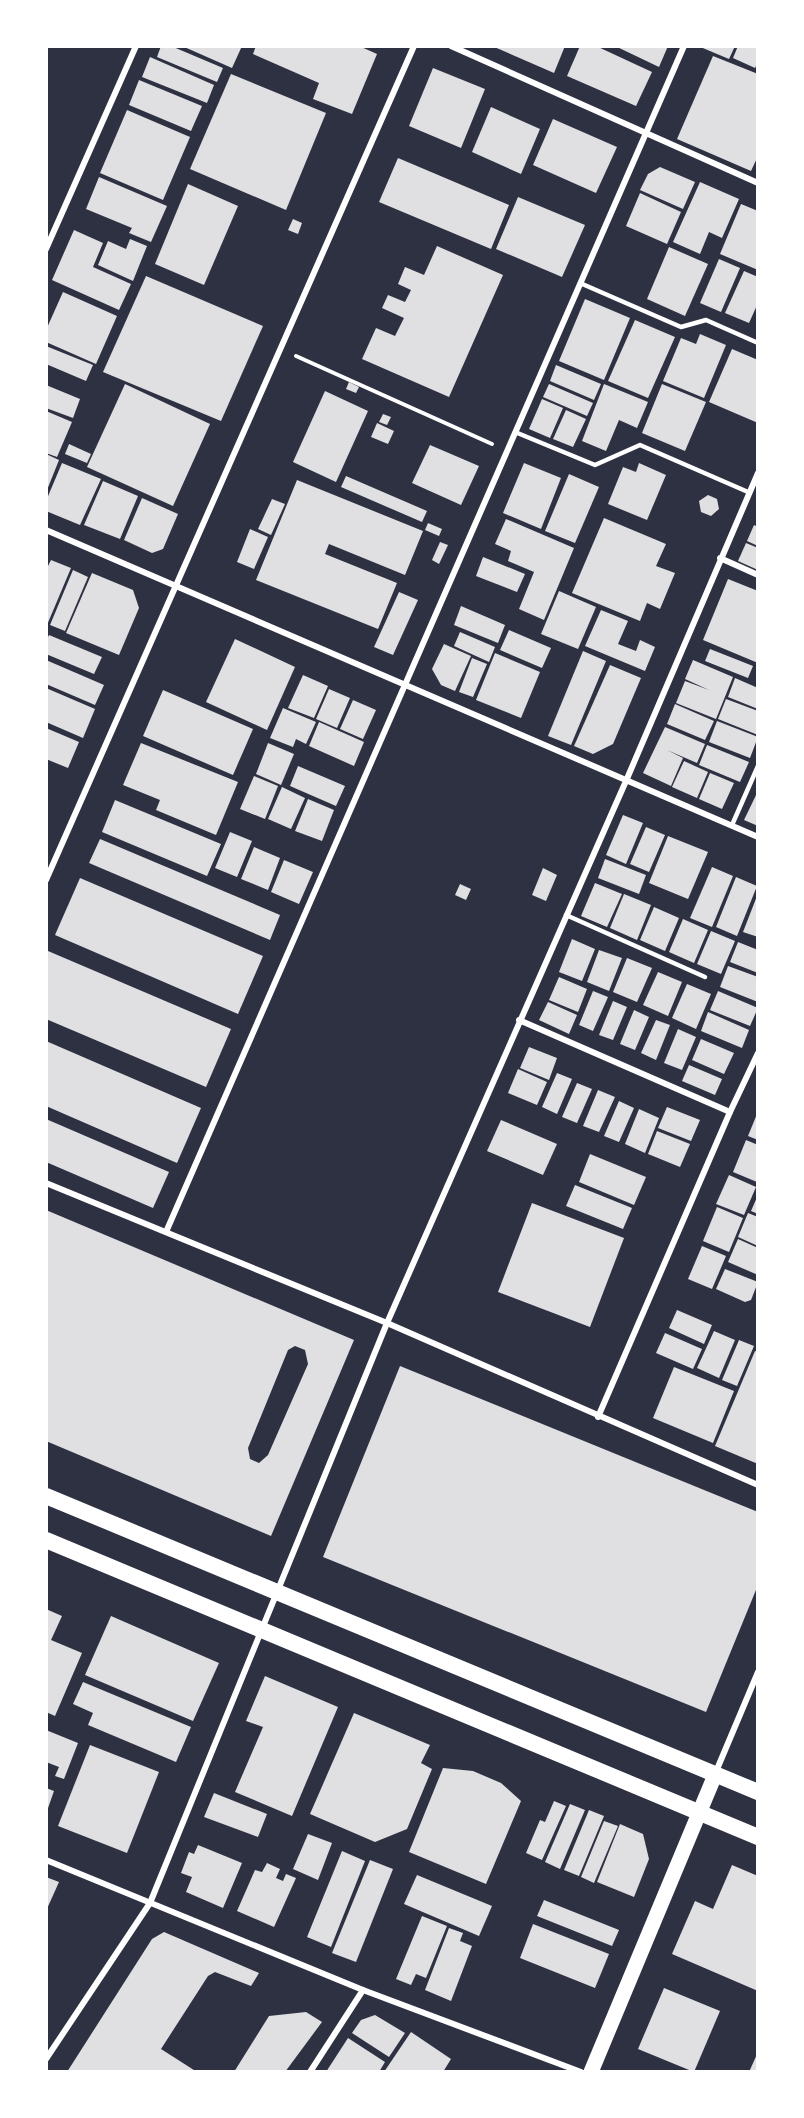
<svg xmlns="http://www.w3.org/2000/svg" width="804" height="2118" viewBox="0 0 804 2118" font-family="'Fira Sans',sans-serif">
	<rect width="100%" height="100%" fill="#2d3142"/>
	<g fill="#e0e0e3" fill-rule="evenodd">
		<polygon points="161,46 171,46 223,68 217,82 157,57"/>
		<polygon points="182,46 242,46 232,68"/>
		<polygon points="256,46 359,46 377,54 352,114 313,99 319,83 253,54"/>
		<polygon points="492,46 565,46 554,73"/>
		<polygon points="580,46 596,46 652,72 636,106 567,76"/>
		<polygon points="615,46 668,46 659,67"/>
		<polygon points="698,46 735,46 729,59"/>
		<polygon points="738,46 758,46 758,62 755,68 733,58"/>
		<polygon points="713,56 758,74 758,156 751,171 677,139"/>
		<polygon points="150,57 214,85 207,103 142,77"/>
		<polygon points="433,68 485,89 461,148 409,126"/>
		<polygon points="231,74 326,113 286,210 190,169"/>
		<polygon points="139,80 202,106 191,131 129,105"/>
		<polygon points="491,107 540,129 521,174 472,152"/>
		<polygon points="127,110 190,137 163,200 100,173"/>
		<polygon points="553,119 617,147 596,193 533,165"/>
		<polygon points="398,158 509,205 491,249 379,202"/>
		<polygon points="660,167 695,182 683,209 640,190 648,174"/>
		<polygon points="99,177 167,206 151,242 129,233 132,228 86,209"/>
		<polygon points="700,182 739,199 722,238 709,232 700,254 673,242"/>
		<polygon points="188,184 238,206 204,285 155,264"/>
		<polygon points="640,193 681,212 667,244 626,226"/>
		<polygon points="518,197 585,225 562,277 496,249"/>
		<polygon points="741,204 758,211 758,270 720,254"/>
		<polygon points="293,219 302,223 298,234 288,230"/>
		<polygon points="74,230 103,243 93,267 131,284 119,310 52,280"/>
		<polygon points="130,239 147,246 133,281 98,265 108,241 126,249"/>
		<polygon points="437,246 503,275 449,397 362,359 376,328 395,336 404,318 382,308 388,295 405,302 411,290 398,284 405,267 424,275"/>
		<polygon points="669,247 708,264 685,316 647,299"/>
		<polygon points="719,259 740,268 721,312 700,303"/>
		<polygon points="744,271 758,277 758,303 749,323 725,313"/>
		<polygon points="146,276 263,326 221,421 103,372"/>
		<polygon points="63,292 117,316 96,364 46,342 46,330"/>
		<polygon points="585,299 630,318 604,380 559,361"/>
		<polygon points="635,320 675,337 648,398 608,381"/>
		<polygon points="700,334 726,345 704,398 663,381 681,338 696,344"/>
		<polygon points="46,346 93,365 86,381 46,364"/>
		<polygon points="732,349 758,360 758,423 709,402"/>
		<polygon points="556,365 601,384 594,400 550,381"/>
		<polygon points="349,382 359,387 356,393 346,389"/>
		<polygon points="125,384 210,424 173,506 87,467"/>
		<polygon points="549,384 593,403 587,416 543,397"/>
		<polygon points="604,384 648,402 637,428 619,420 606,451 582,441"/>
		<polygon points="662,384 706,402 685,451 642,433"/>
		<polygon points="46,385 80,399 73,418 46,408"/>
		<polygon points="325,391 368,411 336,482 293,462"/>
		<polygon points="542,399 563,408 550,438 529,429"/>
		<polygon points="566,410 586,419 573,447 553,439"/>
		<polygon points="46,411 72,422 57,457 46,453"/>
		<polygon points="383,414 391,417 387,425 379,422"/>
		<polygon points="377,423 394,431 388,444 371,437"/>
		<polygon points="69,444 91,454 87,463 65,454"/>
		<polygon points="430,445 479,466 461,505 412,483"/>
		<polygon points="46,454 59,460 47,490 46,490"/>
		<polygon points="62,463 101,479 80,525 46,511 46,501"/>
		<polygon points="524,463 561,478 541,529 503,513"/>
		<polygon points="639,463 666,475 647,520 608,504 623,467 636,472"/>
		<polygon points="569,474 599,487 575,543 545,531"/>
		<polygon points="346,476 427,511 422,522 341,487"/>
		<polygon points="297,480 423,531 405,575 329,544 325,554 397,583 378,629 256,580"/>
		<polygon points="103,481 138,496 120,539 84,525"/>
		<polygon points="708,495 717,499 719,509 711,516 701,512 699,501"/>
		<polygon points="142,498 178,514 163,549 152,553 124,540"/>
		<polygon points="272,499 285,504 271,535 258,529"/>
		<polygon points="604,518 666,544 656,566 675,573 660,609 647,603 640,621 572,593"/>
		<polygon points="506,519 574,548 544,620 519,609 534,572 508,561 511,551 495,544"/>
		<polygon points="428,523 442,529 439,536 425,530"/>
		<polygon points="754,525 758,527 758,546 747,541"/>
		<polygon points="250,529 268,537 254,569 237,562"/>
		<polygon points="440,542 448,545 439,564 432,560"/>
		<polygon points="746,543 758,548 758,570 738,561"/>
		<polygon points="483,557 525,574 517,592 476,576"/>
		<polygon points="51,560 71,568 47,625 46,570"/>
		<polygon points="73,570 88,577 65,631 50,625"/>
		<polygon points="92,573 133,590 139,608 119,655 66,633"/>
		<polygon points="728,579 758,591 758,663 703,640"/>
		<polygon points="559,591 596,607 578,649 541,634"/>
		<polygon points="399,592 418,600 393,655 374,647"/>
		<polygon points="461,606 505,625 498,643 454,625"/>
		<polygon points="601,610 628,621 618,644 636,651 640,640 655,647 645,671 585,646"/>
		<polygon points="509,630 551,648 542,668 500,650"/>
		<polygon points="460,632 495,647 489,662 454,646"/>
		<polygon points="49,635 102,657 94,674 46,654 46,641"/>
		<polygon points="235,639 295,667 267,730 206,702"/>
		<polygon points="444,644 471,656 455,691 441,685 432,669"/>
		<polygon points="710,649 753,666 748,678 705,661"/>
		<polygon points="583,651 606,661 571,745 548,736"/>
		<polygon points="495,653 540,672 521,718 476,700"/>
		<polygon points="472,658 487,664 473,697 459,692"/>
		<polygon points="46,660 104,685 95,705 46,684"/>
		<polygon points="693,660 733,677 716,719 676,703 685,681 709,690 685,679"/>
		<polygon points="610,665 641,678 613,744 593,754 574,746"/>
		<polygon points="303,675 328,686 314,718 288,708"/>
		<polygon points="735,678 758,688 758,709 728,697"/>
		<polygon points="46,688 95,709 83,738 46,722"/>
		<polygon points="329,689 350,698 337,728 316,719"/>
		<polygon points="163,690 253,729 233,775 143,736"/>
		<polygon points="726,699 758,711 758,735 718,719"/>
		<polygon points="353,700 376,710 363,739 340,729"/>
		<polygon points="675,704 714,721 705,740 667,724"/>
		<polygon points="283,708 316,722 306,744 296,739 293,747 270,738"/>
		<polygon points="717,721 758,737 750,758 709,742"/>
		<polygon points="319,722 364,742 354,766 309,746"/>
		<polygon points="665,727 705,744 697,763 667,750 683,758 671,786 643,773"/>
		<polygon points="46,728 79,742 68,768 46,759"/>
		<polygon points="141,743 238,782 216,835 156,810 160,800 123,785"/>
		<polygon points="268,743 294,754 281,785 256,774"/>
		<polygon points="707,745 749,762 740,782 699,765"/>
		<polygon points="684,761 708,772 697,798 672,787"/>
		<polygon points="298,766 345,786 336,806 290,786"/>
		<polygon points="710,773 734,783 722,809 699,799"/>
		<polygon points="254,776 278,786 265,819 240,809"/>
		<polygon points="282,787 305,798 291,829 268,819"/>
		<polygon points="758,791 758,826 744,820"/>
		<polygon points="308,799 334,810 322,841 295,831"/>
		<polygon points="115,800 221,844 207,876 102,832"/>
		<polygon points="623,815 643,823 626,864 606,855"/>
		<polygon points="646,827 665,835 649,872 630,864"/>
		<polygon points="230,832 252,841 237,877 215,868"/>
		<polygon points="668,836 708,852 688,899 649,883"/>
		<polygon points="100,839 280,915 270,940 89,863"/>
		<polygon points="254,847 280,858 268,890 241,879"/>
		<polygon points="605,859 646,875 639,894 598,878"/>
		<polygon points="284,860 313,872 299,904 271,892"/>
		<polygon points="712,867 733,876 712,927 690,918"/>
		<polygon points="543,868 557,875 546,901 532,895"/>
		<polygon points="736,877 757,886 737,936 716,927"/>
		<polygon points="80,878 263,956 238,1014 55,935"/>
		<polygon points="595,883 622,894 607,927 581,916"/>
		<polygon points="460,884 471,889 466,900 455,895"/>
		<polygon points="624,894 651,905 637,940 610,928"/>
		<polygon points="757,896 758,896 758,937 743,932"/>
		<polygon points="654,907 679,918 665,951 640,940"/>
		<polygon points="683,919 708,930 694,963 669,952"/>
		<polygon points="711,931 735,941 721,974 697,964"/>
		<polygon points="572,939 595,949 582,981 559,972"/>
		<polygon points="738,942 758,950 758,973 730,962"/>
		<polygon points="599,950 622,958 609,991 587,982"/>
		<polygon points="48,951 231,1029 206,1087 46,1019 46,955"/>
		<polygon points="627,958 652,968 637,1002 613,992"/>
		<polygon points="728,966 758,977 758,1002 720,987"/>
		<polygon points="658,972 682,982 668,1016 643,1005"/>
		<polygon points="559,977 587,989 578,1012 549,1000"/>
		<polygon points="687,984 711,994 696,1029 672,1018"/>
		<polygon points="593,991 608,997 593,1031 579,1025"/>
		<polygon points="718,991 758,1008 750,1026 710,1010"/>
		<polygon points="613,1001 627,1007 613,1040 599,1035"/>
		<polygon points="548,1002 577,1015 569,1034 539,1020"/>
		<polygon points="634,1010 649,1017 635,1050 620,1044"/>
		<polygon points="708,1012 749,1030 742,1048 701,1031"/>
		<polygon points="656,1020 670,1025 656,1060 641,1053"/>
		<polygon points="678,1029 696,1037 682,1070 664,1063"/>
		<polygon points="701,1039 734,1053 724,1074 692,1060"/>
		<polygon points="46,1041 201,1108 177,1163 46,1106"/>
		<polygon points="529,1047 557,1058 549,1080 520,1068"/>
		<polygon points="689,1065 722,1079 715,1095 682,1081"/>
		<polygon points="518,1069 547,1082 537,1105 508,1093"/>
		<polygon points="557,1073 572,1079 557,1114 542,1107"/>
		<polygon points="577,1083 592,1089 577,1123 562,1117"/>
		<polygon points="598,1090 615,1097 599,1132 583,1126"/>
		<polygon points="619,1101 634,1108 619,1142 604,1136"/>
		<polygon points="667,1107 700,1120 691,1141 658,1128"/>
		<polygon points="639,1109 659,1118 645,1153 625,1144"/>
		<polygon points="757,1114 758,1114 758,1140 748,1136"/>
		<polygon points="46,1119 169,1172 153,1208 46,1162"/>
		<polygon points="501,1120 557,1144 543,1175 487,1151"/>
		<polygon points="657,1131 690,1144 680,1167 648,1154"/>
		<polygon points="746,1140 758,1145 757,1182 733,1172"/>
		<polygon points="590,1154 646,1177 634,1205 579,1182"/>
		<polygon points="729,1175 756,1187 744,1215 716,1204"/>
		<polygon points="575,1185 632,1208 623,1229 566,1206"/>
		<polygon points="758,1195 758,1214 751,1211"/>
		<polygon points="532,1203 624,1238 590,1327 498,1292"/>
		<polygon points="717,1207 743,1218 729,1252 703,1241"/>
		<path d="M 46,1210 L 354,1340 L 271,1536 L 46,1441 ZM 295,1346 L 305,1350 L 308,1364 L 268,1455 L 259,1463 L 250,1459 L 248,1448 L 288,1350 Z"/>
		<polygon points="748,1213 758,1217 758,1246 738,1237"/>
		<polygon points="738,1239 758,1248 758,1275 728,1262"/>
		<polygon points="702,1246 726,1256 712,1289 688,1279"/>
		<polygon points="725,1269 758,1282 751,1300 745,1302 716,1289"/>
		<polygon points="677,1310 712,1325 704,1344 669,1328"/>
		<polygon points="714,1331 735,1340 719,1378 697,1368"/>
		<polygon points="665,1333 702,1349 693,1369 656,1353"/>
		<polygon points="739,1340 754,1346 737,1386 722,1380"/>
		<polygon points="755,1351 758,1352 758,1464 715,1446"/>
		<polygon points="400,1366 758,1512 758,1585 706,1712 323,1557"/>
		<polygon points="674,1367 734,1391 713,1443 653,1418"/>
		<polygon points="46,1609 62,1616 51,1640 82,1653 55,1716 46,1712"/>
		<polygon points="111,1616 219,1663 193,1721 85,1675"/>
		<polygon points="265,1676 338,1707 292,1816 235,1792 263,1727 246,1721"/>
		<polygon points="83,1682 191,1727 176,1762 88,1725 93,1713 73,1704"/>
		<polygon points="354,1713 430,1745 421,1763 432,1769 407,1829 375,1842 310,1814"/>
		<polygon points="46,1730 78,1743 64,1779 55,1776 59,1767 46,1762"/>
		<polygon points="90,1745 159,1772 127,1853 58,1826"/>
		<polygon points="443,1768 473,1771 501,1783 521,1801 486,1884 409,1852"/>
		<polygon points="46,1788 54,1791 47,1811 46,1811"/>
		<polygon points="214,1793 267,1814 258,1837 204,1817"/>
		<polygon points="554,1801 566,1806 542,1860 526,1853 540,1820 545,1822"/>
		<polygon points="570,1804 585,1810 560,1869 545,1862"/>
		<polygon points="589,1810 604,1816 579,1876 564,1870"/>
		<polygon points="604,1821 618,1826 594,1883 581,1877"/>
		<polygon points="620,1824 643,1834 649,1859 634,1897 597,1882"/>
		<polygon points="308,1834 332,1843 318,1880 293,1869"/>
		<polygon points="198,1845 242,1863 223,1908 186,1892 192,1877 181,1873 189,1852 194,1854"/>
		<polygon points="342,1851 365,1861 331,1947 307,1937"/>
		<polygon points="370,1860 393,1869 356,1962 332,1953"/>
		<polygon points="267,1863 280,1869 276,1878 283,1881 286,1874 296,1878 274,1927 237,1911 255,1870 262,1872"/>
		<polygon points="732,1865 758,1876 758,1991 672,1954 695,1901 713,1909"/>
		<polygon points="417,1875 492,1906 479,1936 404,1904"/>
		<polygon points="46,1877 59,1882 46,1911"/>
		<polygon points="544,1900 619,1930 612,1946 537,1916"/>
		<polygon points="422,1916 447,1926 426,1978 416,1974 411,1985 396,1979"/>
		<polygon points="533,1924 609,1954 595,1988 520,1958"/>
		<polygon points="449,1928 463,1933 460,1941 472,1946 451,2001 425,1990"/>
		<polygon points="164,1932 259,1973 251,1986 215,1972 208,1976 161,2049 197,2072 67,2072 152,1939"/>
		<polygon points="664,1988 720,2011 694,2072 638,2049"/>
		<polygon points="306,2012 322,2022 285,2072 234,2072 269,2016"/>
		<polygon points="375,2015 405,2033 389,2057 352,2033 361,2020"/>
		<polygon points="411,2032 451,2059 443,2072 384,2072"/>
		<polygon points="348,2038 385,2062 379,2072 326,2072"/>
		<polygon points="758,2052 758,2072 749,2072"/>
	</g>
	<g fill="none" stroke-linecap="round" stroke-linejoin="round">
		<polyline stroke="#fff" stroke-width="4" points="296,356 492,444"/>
		<g stroke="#fff" stroke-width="4.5">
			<polyline points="580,283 681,327 706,320 758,343"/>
			<polyline points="515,432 595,465 640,445 748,492"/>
			<polyline points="732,825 758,766"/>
			<polyline points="566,915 705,977"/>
		</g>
		<g stroke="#fff" stroke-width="6">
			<polyline points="451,46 758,183"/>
			<polyline points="46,249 136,46"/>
			<polyline points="46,530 758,837"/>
			<polyline points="720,558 758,575"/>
			<path d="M 46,880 C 168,602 293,325 414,46"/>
			<polyline points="519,1020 730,1112"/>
			<polyline points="46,1183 387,1323 758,1485"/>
			<polyline points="166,1232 684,46"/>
			<polyline points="598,1417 730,1112 758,1053"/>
			<polyline points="715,1774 758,1672"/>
			<polyline points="46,1860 363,1990 581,2072"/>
			<polyline points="46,2059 150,1903 387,1323 626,781 758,473"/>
			<polyline points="310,2072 363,1990"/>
		</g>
		<polyline stroke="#fff" stroke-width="15" points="591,2072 715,1775"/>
		<g stroke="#fff" stroke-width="16">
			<polyline points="46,1496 758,1792"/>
			<polyline points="46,1540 758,1837"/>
		</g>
	</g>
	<rect width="804" height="2118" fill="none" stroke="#ffffff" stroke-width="96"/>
</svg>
